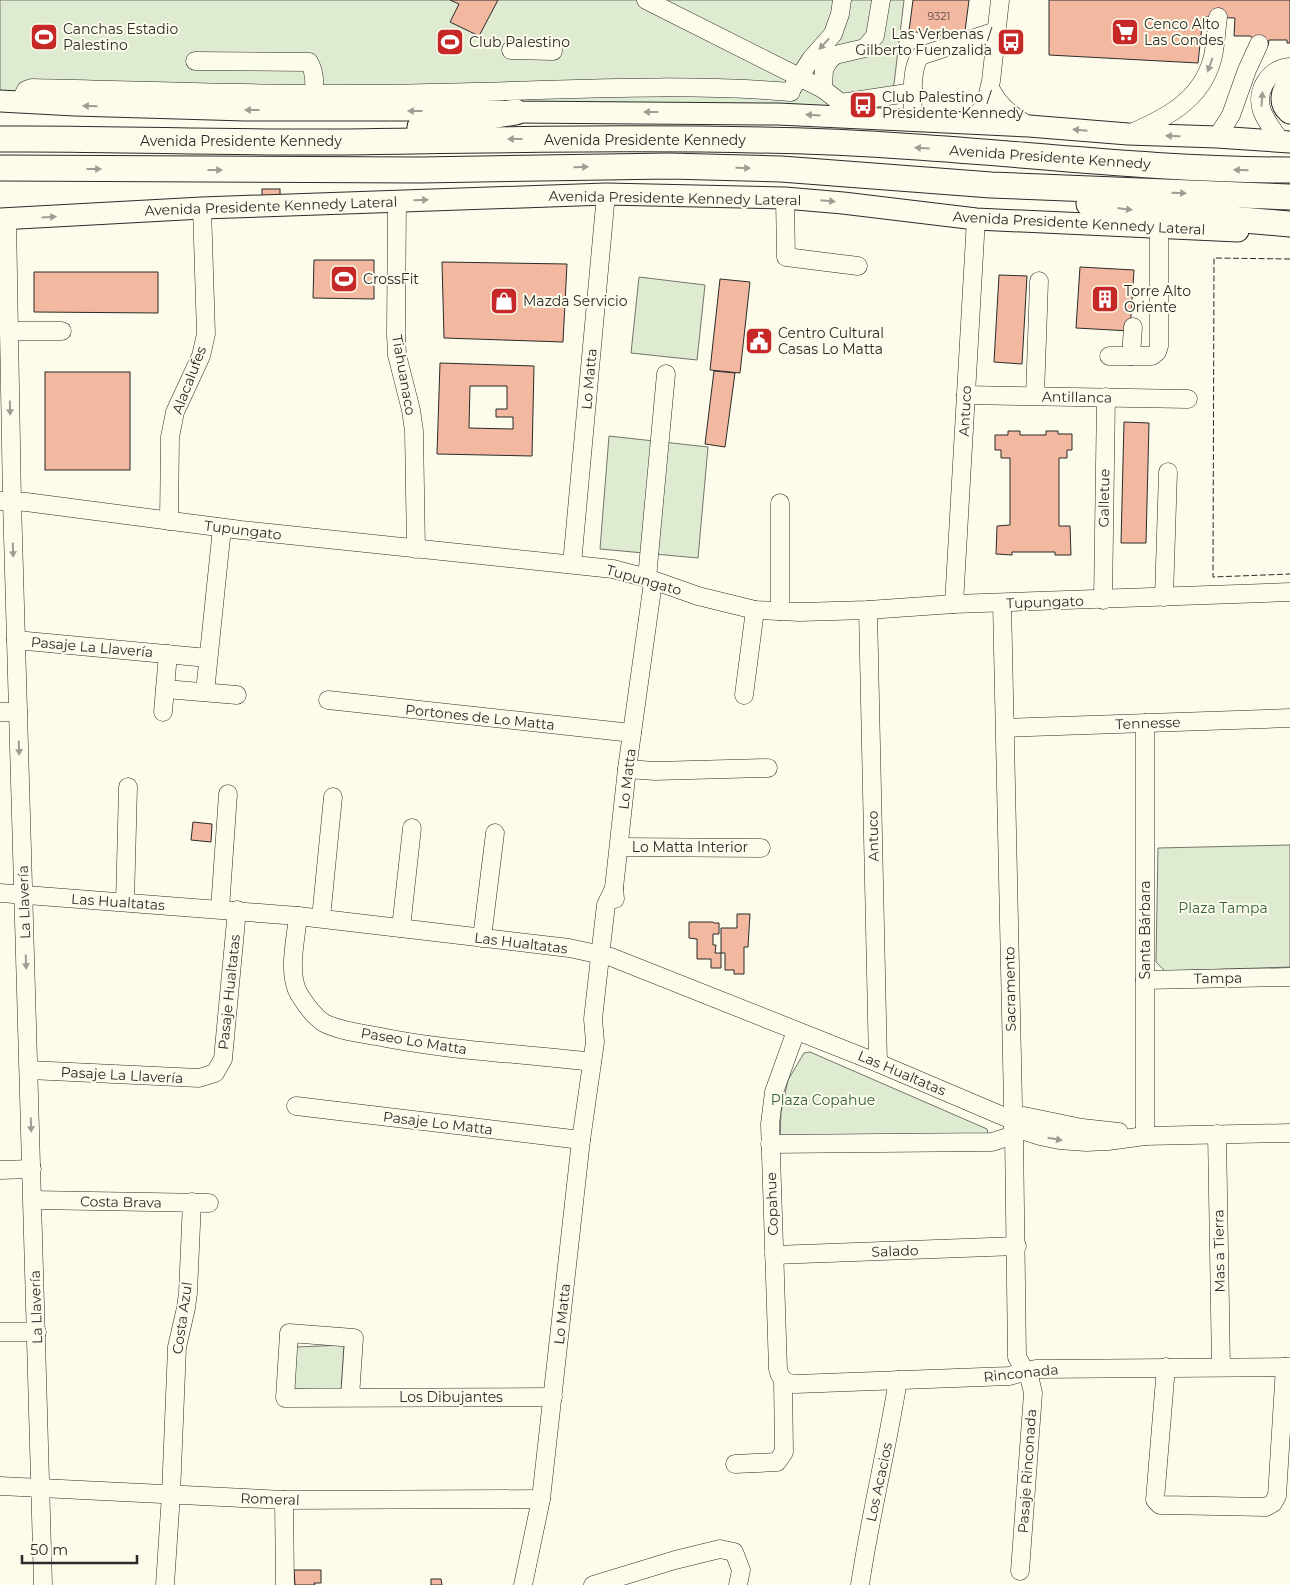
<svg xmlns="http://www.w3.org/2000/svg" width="1290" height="1585" viewBox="0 0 1290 1585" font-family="Montserrat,sans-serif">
	<rect width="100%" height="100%" fill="#fdfbea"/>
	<g fill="#deebd1" stroke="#74746e">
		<polygon points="0,0 904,0 894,84 891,89 858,115 0,93"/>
		<polygon points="639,277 705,285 697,360 631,353"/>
		<polygon points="609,436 708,447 698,558 600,549"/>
		<polygon points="1290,845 1290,967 1165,971 1156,962 1158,848"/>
		<polygon points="810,1052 987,1129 989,1137 780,1140 781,1112 788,1080 804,1053"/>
		<polygon points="344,1345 341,1390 293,1389 296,1347"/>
	</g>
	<g fill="#f2b8a0" stroke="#2b2b2b" fill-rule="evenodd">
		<polygon points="450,0 498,0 479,36 450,22 459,4"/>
		<polygon points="913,0 969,0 964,39 909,31"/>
		<polygon points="1049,0 1290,0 1290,43 1287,43 1287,40 1269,40 1268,46 1263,45 1250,36 1234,36 1235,18 1203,17 1198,63 1049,55"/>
		<rect x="262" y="189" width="18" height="9"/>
		<polygon points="314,260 374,260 374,299 313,298"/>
		<polygon points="442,262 567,264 563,342 444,338"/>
		<polygon points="1080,267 1134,270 1130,331 1076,328"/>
		<polygon points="34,272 158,272 158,313 34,312"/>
		<polygon points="999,275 1027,276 1022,364 994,362"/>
		<polygon points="720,279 750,282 740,373 710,370"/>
		<path d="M 440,363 L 534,366 L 532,456 L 437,454 ZM 470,386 L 507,386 L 507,409 L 496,409 L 496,417 L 513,417 L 513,429 L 469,428 Z"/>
		<polygon points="714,371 735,373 725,447 705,444"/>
		<rect x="45" y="372" width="85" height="98"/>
		<polygon points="1124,422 1149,423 1146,543 1121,543"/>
		<polygon points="1008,431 1020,431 1020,435 1046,435 1046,431 1058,431 1058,434 1072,434 1072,450 1067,450 1067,458 1059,458 1059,526 1070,526 1071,555 1055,555 1055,552 1012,552 1012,555 996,554 997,526 1010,525 1010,458 1001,458 1001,450 995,450 995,435 1008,435"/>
		<polygon points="193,822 212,824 211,842 191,840"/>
		<polygon points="737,914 750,914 748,947 744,947 744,974 734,974 734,970 725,970 725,953 721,953 721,928 737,928"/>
		<polygon points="689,922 713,922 714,923 719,923 719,934 713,934 713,945 716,945 715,953 721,953 721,968 711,968 711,959 697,959 697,939 689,938"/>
		<polygon points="294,1570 321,1570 321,1583 314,1583 315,1585 295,1585"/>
		<polygon points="431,1579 441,1579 442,1585 431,1585"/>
	</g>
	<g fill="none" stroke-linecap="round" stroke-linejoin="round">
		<g stroke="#2b2b2b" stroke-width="19">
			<g id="minor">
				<polyline points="646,0 823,89"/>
				<polyline points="511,50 553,51"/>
				<path d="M 195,61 L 309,62 C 316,73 315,91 312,104"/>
				<polyline points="793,87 811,59 833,34 840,14 842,0"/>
				<path d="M 990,88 C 1001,108 1010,114 1029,126"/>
				<path d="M 20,102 L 26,90 L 32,88 C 164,91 296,96 429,93 C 549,91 671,82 791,92"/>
				<polyline points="841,103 914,92"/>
				<polyline points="856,117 841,103 823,89 824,69 829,61 835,55 865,48 875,36 881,0"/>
				<path d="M 913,120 C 913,103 910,70 920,56 L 996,31"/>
				<polyline points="967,123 978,114 986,102 991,81 1000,0"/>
				<path d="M 1131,133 C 1166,118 1201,100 1212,60 C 1216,46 1216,31 1218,17"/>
				<polyline points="1217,137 1231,115 1247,70 1259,44"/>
				<path d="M 1281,142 C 1275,132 1266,122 1262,111 C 1255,91 1269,68 1290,67"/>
				<polyline points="785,198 786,257 858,266"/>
				<polyline points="397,201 396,334 397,355 411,410 414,431 416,549"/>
				<polyline points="7,219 12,501 43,1585"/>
				<polyline points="9,331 62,331"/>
				<polyline points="1109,356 1152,356 1157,352 1159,346 1159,227"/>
				<polyline points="1131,356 1133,327"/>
				<polyline points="966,395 1188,399"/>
				<polyline points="1035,396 1039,281"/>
				<polyline points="1,501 26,502 241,530 613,569 647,578 698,596 755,610 800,612 868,610 954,604 1290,592"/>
				<polyline points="169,521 170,437 175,412 201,356 206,334 202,208"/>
				<polyline points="572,564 606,194"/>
				<polyline points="647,578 666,374"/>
				<polyline points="1164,597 1168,472"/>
				<polyline points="1103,600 1106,397"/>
				<polyline points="1002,603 1013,1104 1012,1120 1014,1135 1017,1357 1030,1380 1033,1393 1020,1571"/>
				<polyline points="954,604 976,219"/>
				<polyline points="868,610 878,1063"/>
				<polyline points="780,611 780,503"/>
				<polyline points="16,640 208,658"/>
				<polyline points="165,689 237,695"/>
				<polyline points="205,692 222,528"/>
				<polyline points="744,695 755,610"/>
				<polyline points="328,700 632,733"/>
				<polyline points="0,712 18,712"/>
				<polyline points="163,712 168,654"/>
				<polyline points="1145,723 1145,1136"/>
				<polyline points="1005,728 1290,718"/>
				<polyline points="627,769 655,771 768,768"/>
				<polyline points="619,847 761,848"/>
				<polyline points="0,893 298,916 569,948 611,957 878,1063 1012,1120 1024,1131 1040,1136 1059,1140 1086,1142 1108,1141 1145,1136 1290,1133"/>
				<polyline points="615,899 614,888 627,769 653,582"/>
				<polyline points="125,902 128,787"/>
				<polyline points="220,909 228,794"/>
				<path d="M 298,916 C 296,939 287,973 299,994 C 305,1004 315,1017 324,1023 C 340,1031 360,1033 376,1036 C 447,1051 520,1053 592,1062"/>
				<polyline points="321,918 333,797"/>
				<polyline points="401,928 412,828"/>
				<polyline points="482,938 495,833"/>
				<polyline points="1145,980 1290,977"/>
				<path d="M 796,1031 L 774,1092 L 770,1124 L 778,1369 C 780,1379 786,1384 796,1384 L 1009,1376 L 1036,1369 L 1290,1367"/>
				<polyline points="29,1070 199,1078 215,1073 223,1059 237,910"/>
				<polyline points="296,1106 581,1140"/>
				<polyline points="1012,1120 1024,1116 1082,1128 1119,1132"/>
				<polyline points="1217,1134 1221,1367"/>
				<polyline points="770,1144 992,1142 1014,1135"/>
				<polyline points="0,1170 32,1169"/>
				<polyline points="33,1200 209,1203"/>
				<polyline points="774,1255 1017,1246"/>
				<polyline points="0,1332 37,1332"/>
				<polyline points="1166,1367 1155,1500 1160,1505 1163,1505 1266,1507 1273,1503 1277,1496 1285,1367"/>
				<polyline points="350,1397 354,1338 289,1333 285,1398 553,1397"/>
				<polyline points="735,1464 777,1462 784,1452 783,1380"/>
				<polyline points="0,1486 284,1500 541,1499"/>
				<polyline points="284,1500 285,1585"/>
				<polyline points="165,1585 171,1494 177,1347 186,1308 188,1293 192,1202"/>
				<polyline points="523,1585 541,1499 581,1140 595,1042 593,1019 602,939 606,905 614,888"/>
				<polyline points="593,1585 675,1560 720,1549 734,1552 741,1570 738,1585"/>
				<path d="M 860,1585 C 870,1516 887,1449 898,1380"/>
			</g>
		</g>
		<g stroke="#2b2b2b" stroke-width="23">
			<g id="major">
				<polyline points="0,101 75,105 245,110 472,110 516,112 778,114 1029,126 1128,134 1217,137 1290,142"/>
				<polyline points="0,219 202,208 606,194 785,198 843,203 976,219 1238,231"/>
			</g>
		</g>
		<g stroke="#2b2b2b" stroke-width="27">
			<g id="highway">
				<path d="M 1290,84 C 1283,93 1281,103 1290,111"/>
				<polyline points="420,127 516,112"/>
				<path d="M 0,139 C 110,138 221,143 331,142 C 497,140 664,136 830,142 C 984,148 1136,170 1290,170"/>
				<polyline points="0,168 420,170 669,166 781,169 991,185 1290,197"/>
				<polyline points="1089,204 1162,213 1290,224"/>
			</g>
		</g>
		<use href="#minor" stroke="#fdfbea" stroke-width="18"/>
		<use href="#major" stroke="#fdfbea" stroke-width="21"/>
		<use href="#highway" stroke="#fdfbea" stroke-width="25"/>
		<polyline stroke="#2b2b2b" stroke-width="1" stroke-dasharray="6 2.5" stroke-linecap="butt" points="1290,259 1214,258 1213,577 1290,574"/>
	</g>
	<defs><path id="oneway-solid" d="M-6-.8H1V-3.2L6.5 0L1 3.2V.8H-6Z" transform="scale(1.25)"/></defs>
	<g fill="#9e9d94">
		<use href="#oneway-solid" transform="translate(824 44) rotate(133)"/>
		<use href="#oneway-solid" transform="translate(1210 65) rotate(110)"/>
		<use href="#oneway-solid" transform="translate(1262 99) rotate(-86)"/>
		<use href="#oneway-solid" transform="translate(90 106) rotate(-178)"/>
		<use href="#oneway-solid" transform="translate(252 110) rotate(-180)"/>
		<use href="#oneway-solid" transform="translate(415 111) rotate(180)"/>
		<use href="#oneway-solid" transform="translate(651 112) rotate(-180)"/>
		<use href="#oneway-solid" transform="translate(813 115) rotate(-177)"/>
		<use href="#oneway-solid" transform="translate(1080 130) rotate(-175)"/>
		<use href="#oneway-solid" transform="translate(1173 136) rotate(-178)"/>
		<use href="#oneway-solid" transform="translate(515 139) rotate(180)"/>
		<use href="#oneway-solid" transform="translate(922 148) rotate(-176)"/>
		<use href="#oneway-solid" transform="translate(581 167) rotate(-1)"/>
		<use href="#oneway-solid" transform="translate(743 168) rotate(1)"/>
		<use href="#oneway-solid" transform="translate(94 169)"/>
		<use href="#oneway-solid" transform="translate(215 170)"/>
		<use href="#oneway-solid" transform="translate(1241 170) rotate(-178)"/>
		<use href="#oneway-solid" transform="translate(1179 193) rotate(2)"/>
		<use href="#oneway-solid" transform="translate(421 200) rotate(-2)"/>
		<use href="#oneway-solid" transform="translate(828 201) rotate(5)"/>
		<use href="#oneway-solid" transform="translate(1125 209) rotate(7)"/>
		<use href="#oneway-solid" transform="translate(49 217) rotate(-3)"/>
		<use href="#oneway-solid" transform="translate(10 408) rotate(89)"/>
		<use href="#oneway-solid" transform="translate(13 550) rotate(88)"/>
		<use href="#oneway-solid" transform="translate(19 748) rotate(88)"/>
		<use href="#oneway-solid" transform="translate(26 962) rotate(88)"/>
		<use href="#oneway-solid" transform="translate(31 1125) rotate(88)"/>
		<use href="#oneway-solid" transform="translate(1055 1139) rotate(10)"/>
	</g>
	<defs>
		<g id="supermarket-square" transform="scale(1.4375)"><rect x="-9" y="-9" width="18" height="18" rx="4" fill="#c62828" stroke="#fdfbea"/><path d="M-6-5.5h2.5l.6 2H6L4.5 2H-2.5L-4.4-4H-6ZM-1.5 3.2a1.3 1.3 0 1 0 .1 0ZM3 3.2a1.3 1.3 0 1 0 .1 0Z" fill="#fff"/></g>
		<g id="stadium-square" transform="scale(1.4375)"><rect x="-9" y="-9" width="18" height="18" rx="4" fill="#c62828" stroke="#fdfbea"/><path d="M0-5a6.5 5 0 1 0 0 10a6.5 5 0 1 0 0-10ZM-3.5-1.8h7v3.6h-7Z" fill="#fff"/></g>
		<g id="bus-square" transform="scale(1.4375)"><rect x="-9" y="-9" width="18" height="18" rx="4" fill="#c62828" stroke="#fdfbea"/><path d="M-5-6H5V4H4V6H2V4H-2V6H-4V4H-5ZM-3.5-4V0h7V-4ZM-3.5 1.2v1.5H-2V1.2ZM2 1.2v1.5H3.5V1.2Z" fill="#fff"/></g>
		<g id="building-square" transform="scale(1.4375)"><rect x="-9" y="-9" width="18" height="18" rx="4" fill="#c62828" stroke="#fdfbea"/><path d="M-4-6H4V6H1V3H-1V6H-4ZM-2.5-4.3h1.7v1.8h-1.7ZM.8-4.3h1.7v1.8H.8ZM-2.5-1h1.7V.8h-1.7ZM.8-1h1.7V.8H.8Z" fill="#fff"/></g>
		<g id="shop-square" transform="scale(1.4375)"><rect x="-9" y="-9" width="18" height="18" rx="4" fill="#c62828" stroke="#fdfbea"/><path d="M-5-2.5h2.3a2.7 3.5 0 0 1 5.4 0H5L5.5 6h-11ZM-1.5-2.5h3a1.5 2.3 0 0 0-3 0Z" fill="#fff"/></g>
		<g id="civic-square" transform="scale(1.4375)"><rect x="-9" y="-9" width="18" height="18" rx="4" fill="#c62828" stroke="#fdfbea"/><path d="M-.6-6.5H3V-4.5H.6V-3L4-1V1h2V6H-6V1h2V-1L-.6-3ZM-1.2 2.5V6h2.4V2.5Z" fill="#fff"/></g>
	</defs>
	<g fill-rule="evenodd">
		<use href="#supermarket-square" x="1125" y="32"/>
		<use href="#stadium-square" x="44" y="37"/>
		<use href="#stadium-square" x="450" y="42"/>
		<use href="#bus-square" x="1011" y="42"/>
		<use href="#bus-square" x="863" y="105"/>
		<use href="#stadium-square" x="344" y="279"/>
		<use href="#building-square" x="1105" y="299"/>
		<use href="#shop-square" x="504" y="301"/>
		<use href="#civic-square" x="759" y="341"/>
	</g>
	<g text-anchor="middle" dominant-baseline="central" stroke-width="4" stroke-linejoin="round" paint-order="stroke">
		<g font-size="11" fill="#5d4e48">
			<text x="939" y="16">9321</text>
		</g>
		<g font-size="14" fill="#2b2b2b" stroke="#fdfbea" text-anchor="start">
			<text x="1144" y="24">Cenco Alto<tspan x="1144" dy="16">Las Condes</tspan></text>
			<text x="63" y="29">Canchas Estadio<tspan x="63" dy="16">Palestino</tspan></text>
			<text x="992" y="34" text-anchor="end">Las Verbenas /<tspan x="992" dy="16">Gilberto Fuenzalida</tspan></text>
			<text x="469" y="42">Club Palestino</text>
			<text x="882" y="97">Club Palestino /<tspan x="882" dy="16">Presidente Kennedy</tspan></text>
			<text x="363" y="279">CrossFit</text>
			<text x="1124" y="291">Torre Alto<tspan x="1124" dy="16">Oriente</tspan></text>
			<text x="523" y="301">Mazda Servicio</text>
			<text x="778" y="333">Centro Cultural<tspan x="778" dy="16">Casas Lo Matta</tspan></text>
		</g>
		<g font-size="14" fill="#2b2b2b" stroke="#fdfbea">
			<text x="645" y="140">Avenida Presidente Kennedy</text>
			<text x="241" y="141">Avenida Presidente Kennedy</text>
			<text transform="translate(1050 157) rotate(4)">Avenida Presidente Kennedy</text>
			<text transform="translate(675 198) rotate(1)">Avenida Presidente Kennedy Lateral</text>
			<text transform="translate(271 206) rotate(-2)">Avenida Presidente Kennedy Lateral</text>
			<text transform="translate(1079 223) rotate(3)">Avenida Presidente Kennedy Lateral</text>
			<text transform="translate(404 375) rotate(80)">Tiahuanaco</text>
			<text transform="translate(589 379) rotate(-85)">Lo Matta</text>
			<text transform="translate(189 380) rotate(-69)">Alacalufes</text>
			<text transform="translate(1077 397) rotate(1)">Antillanca</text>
			<text transform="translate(965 411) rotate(-87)">Antuco</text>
			<text transform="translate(1104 498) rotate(-89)">Galletue</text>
			<text transform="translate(243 530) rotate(7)">Tupungato</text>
			<text transform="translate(644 580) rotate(16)">Tupungato</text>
			<text transform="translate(1045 602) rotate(-2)">Tupungato</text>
			<text transform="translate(92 647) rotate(5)">Pasaje La Llavería</text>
			<text transform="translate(480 717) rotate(6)">Portones de Lo Matta</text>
			<text transform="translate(1148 723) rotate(-2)">Tennesse</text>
			<text transform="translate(627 779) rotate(-83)">Lo Matta</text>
			<text transform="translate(873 836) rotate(-91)">Antuco</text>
			<text x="690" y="847">Lo Matta Interior</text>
			<text transform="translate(24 902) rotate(-92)">La Llavería</text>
			<text transform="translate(118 902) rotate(4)">Las Hualtatas</text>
			<text transform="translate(1145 930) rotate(-90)">Santa Bárbara</text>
			<text transform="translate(521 943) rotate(7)">Las Hualtatas</text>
			<text transform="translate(1218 978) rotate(-1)">Tampa</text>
			<text transform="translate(1010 989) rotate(-91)">Sacramento</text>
			<text transform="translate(229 992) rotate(-84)">Pasaje Hualtatas</text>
			<text transform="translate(414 1041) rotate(9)">Paseo Lo Matta</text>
			<text transform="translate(902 1073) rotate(23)">Las Hualtatas</text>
			<text transform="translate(122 1075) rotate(3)">Pasaje La Llavería</text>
			<text transform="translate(438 1123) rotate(7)">Pasaje Lo Matta</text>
			<text transform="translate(121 1202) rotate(1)">Costa Brava</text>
			<text transform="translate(772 1204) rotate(-92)">Copahue</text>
			<text transform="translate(895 1251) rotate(-2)">Salado</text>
			<text transform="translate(1219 1251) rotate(-91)">Mas a Tierra</text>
			<text transform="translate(36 1307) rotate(-92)">La Llavería</text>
			<text transform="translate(562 1314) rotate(-84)">Lo Matta</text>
			<text transform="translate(182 1318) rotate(-82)">Costa Azul</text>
			<text transform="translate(1021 1373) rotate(-6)">Rinconada</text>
			<text x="451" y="1397">Los Dibujantes</text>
			<text transform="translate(1027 1471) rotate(-86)">Pasaje Rinconada</text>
			<text transform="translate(879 1482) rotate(-78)">Los Acacios</text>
			<text transform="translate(270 1499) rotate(2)">Romeral</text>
		</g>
		<g font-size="14" fill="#34623c" stroke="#fdfbea">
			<text x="1223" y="908">Plaza Tampa</text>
			<text x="823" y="1100">Plaza Copahue</text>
		</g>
	</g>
	<path d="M22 1555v8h115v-8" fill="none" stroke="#2b2b2b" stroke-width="2.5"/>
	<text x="30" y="1555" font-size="15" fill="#2b2b2b" stroke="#fdfbea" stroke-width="4" paint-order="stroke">50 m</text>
</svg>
